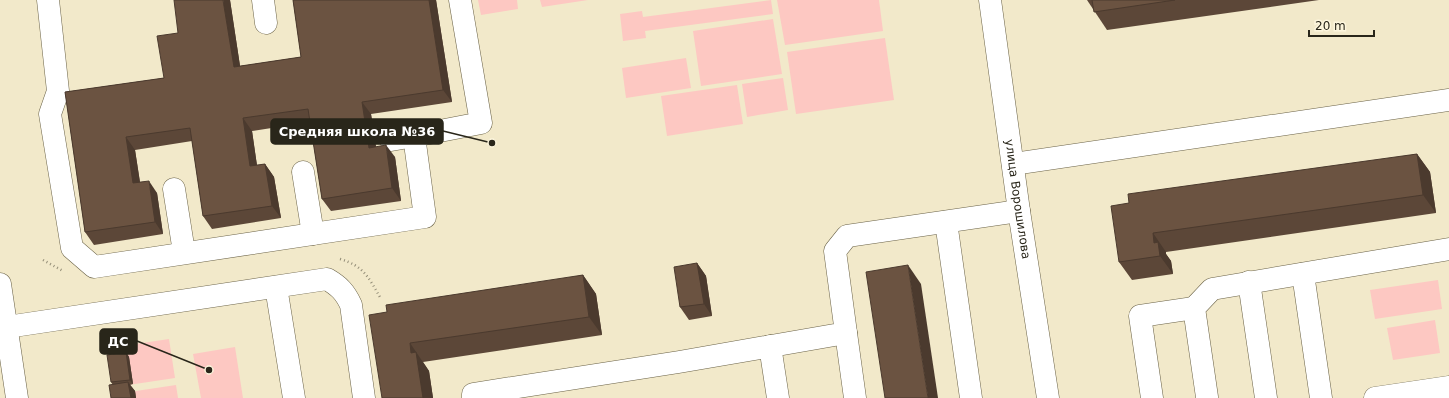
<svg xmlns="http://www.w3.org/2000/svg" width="1449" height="398" viewBox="0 0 1449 398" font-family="'DejaVu Sans',sans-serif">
	<rect width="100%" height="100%" fill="#f2e9ca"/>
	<g fill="#fdc8c2">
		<polygon points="478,0 517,0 518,9 481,15"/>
		<polygon points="540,0 588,0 542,7"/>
		<polygon points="771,0 773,14 645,31 646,38 623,41 620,14 642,11 643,17"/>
		<polygon points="777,0 879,0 883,31 785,45"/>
		<polygon points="773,19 782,74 701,86 693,31"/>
		<polygon points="885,38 894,100 796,114 787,52"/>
		<polygon points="686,58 691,88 626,98 622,68"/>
		<polygon points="783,78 788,110 747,117 742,84"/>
		<polygon points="737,85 743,124 667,136 661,96"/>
		<polygon points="1438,280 1442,309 1375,319 1370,290"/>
		<polygon points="1435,320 1440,353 1393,360 1387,328"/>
		<polygon points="169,339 175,378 115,387 109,348"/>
		<polygon points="235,347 243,398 201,398 193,354"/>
		<polygon points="176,385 178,398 116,398 116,394"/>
	</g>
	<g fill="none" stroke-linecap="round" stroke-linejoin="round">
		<g stroke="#6a6247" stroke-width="23">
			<g id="minor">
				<polyline points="48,0 58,91 50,114 72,248 94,267 425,217 414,136 481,123 460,0"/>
				<polyline points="263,0 266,23"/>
				<path id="s1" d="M 990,0 L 1019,211 L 1048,398"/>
				<polyline points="391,140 414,136"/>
				<polyline points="1013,164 1449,100"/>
				<polyline points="303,172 313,234"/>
				<polyline points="174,189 184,252"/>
				<polyline points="946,222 971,398"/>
				<polyline points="1303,274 1321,398"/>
				<polyline points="1249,282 1266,398"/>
				<polyline points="0,284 17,398"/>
				<polyline points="276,287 294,398"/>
				<path d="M 7,327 L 327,279 C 339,286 345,292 351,305 L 364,398"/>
				<polyline points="846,333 855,398"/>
				<polyline points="770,346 778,398"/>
				<polyline points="1207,397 1194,308 1212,289 1449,249"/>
				<polyline points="473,398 473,394 679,362 846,333 835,251 847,236 1019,211"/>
				<polyline points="1152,398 1140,316 1194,308"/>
				<polyline points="1375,398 1449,387"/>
			</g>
		</g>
		<g stroke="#948e78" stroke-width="2.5" stroke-dasharray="1 3" stroke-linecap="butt">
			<path d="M 340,259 C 364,266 369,278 381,299"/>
			<polyline points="43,260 63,271"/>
		</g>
		<use href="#minor" stroke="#fff" stroke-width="22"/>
	</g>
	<g fill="#5c4738">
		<polygon points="230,0 240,66 301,57 293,0 436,0 452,102 371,114 376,147 395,157 401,201 331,211 322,199 310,122 252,131 257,166 265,164 274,177 281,218 212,229 203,216 192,141 135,150 140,182 157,193 163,234 94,245 85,232 65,92 164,78 178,33"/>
		<polygon points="1087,0 1319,0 1107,30"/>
		<polygon points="1417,154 1430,172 1436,213 1166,252 1166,254 1171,261 1173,274 1132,280 1119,262 1129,203"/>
		<polygon points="697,263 706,276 712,316 689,320 680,307"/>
		<polygon points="583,275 596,294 602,335 423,362 429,371 433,398 382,398 387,312"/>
		<polygon points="126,352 129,357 133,384 130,385 135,391 136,398 111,398 113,385 111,382"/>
	</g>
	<g fill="#4b3a2e">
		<polygon points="223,0 230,0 242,79 234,67"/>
		<polygon points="429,0 436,0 452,102 443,90"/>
		<polygon points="362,102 371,114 378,160 369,148"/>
		<polygon points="243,118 252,131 259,179 250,166"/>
		<polygon points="126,137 135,150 142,196 133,183"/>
		<polygon points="386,145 395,157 401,201 392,188"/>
		<polygon points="1417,154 1430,172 1436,213 1423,195"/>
		<polygon points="265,164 274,177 281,218 272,206"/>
		<polygon points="149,181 157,193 163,234 155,222"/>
		<polygon points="1153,233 1166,252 1166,254 1171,261 1173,274 1160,256 1154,243"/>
		<polygon points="697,263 706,276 712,316 704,304"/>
		<polygon points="908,265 921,284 938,398 928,398"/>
		<polygon points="583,275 596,294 602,335 589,317"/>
		<polygon points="410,343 429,371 433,398 423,398 411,353"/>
		<polygon points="126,352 129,357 133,384 130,380"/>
		<polygon points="128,382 135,391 136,398 131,398"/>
	</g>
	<g fill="#6b5341" stroke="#4b3a2e">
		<polygon points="174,0 223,0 234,67 301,57 293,0 429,0 443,90 362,102 369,148 386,145 392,188 322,199 308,109 243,118 250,166 265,164 272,206 203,216 190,128 126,137 133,183 149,181 155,222 85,232 65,92 164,78 157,36 178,33"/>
		<polygon points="1092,0 1175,0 1094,12"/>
		<polygon points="1417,154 1423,195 1153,233 1154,243 1158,242 1160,256 1119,262 1111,206 1129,203 1128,194"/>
		<polygon points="697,263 704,304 680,307 674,267"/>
		<polygon points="908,265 928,398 885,398 866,272"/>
		<polygon points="583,275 589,317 410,343 411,353 416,352 423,398 382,398 369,315 387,312 386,305"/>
		<polygon points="126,352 130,380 111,382 107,355"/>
		<polygon points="128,382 131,398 111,398 109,385"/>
	</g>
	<g text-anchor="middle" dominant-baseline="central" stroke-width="4" stroke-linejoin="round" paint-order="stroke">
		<g font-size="12" fill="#29261a" stroke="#fdf6dd">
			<text stroke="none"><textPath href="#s1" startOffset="201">улица Ворошилова</textPath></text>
		</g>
	</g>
	<path fill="none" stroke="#29261a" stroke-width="1.5" d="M492 143L443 131M209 370L137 341"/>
	<g fill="#29261a" stroke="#fdf6dd" stroke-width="1.5">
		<circle cx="492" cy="143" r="4"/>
		<circle cx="209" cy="370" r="4"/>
	</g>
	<g fill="#29261a" stroke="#29261a" stroke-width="1.5">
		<rect x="271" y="119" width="172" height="25" rx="4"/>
		<rect x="100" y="329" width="37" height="25" rx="4"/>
	</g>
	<g font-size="13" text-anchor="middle" font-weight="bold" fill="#fff">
		<text x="357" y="136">Средняя школа №36</text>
		<text x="118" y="346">ДС</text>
	</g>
	<path d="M1309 30v6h65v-6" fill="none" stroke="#29261a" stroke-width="2"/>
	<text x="1315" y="30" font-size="12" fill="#29261a" stroke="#fdf6dd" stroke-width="3" paint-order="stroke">20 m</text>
</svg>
